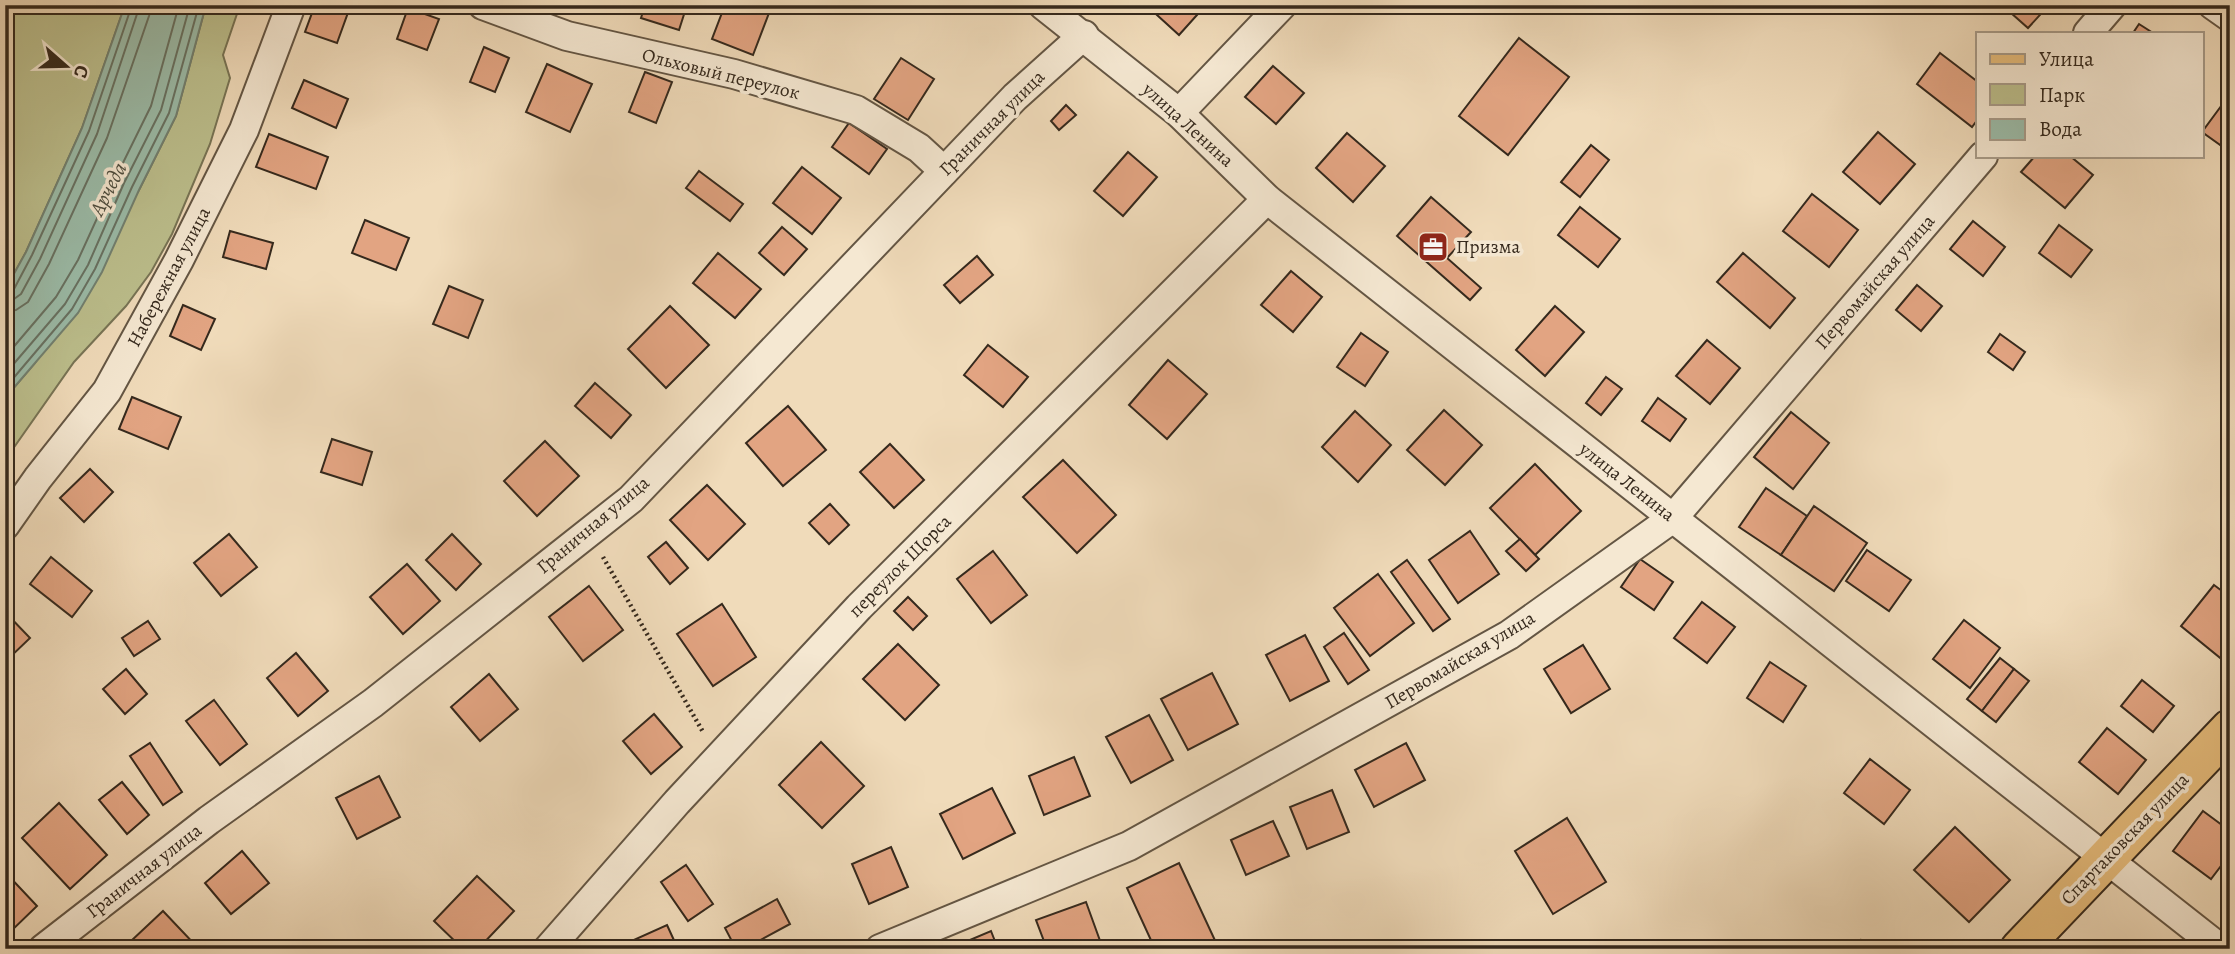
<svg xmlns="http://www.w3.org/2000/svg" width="2235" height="954" viewBox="0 0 2235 954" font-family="Alegreya,serif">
	<rect width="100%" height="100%" fill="#f0dbba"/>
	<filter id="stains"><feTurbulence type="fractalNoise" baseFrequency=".00286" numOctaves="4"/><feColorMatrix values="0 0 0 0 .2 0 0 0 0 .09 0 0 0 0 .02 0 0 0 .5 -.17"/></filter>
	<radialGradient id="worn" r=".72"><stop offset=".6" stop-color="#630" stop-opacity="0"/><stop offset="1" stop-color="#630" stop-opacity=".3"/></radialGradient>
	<g fill="#bcbf8d" stroke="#787455" stroke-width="2">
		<polygon points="5,5 125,5 82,128 26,252 5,290"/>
		<polygon points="206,5 240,5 223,55 230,78 210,144 172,234 151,272 126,306 74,362 10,453 5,456 5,398 35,363 139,190 176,116"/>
	</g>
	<polygon fill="#9bbca9" stroke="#728171" stroke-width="2" points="125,5 206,5 176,116 139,190 102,272 78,313 5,398 5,290 26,252 82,128"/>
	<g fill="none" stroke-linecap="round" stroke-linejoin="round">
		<g stroke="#687263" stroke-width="2">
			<polyline points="5,292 14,289 32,255 89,131 132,5"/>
			<polyline points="5,301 14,299 21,294 40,259 97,134 140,5"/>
			<polyline points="5,311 16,310 28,302 49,264 107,138 149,16 151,5"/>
			<polyline points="5,357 56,297 78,260 115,179 151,106 179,5"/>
			<polyline points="5,374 65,304 88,265 124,183 161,110 190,5"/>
			<polyline points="5,388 72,309 95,269 132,187 169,113 199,5"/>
		</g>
	</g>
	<g fill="#e2a482" stroke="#35291d" stroke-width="2">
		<polygon points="315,5 344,5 350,7 337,43 305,32"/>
		<polygon points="645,5 687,5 679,30 641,18"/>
		<polygon points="725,5 749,5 769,13 753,55 712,39"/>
		<polygon points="1146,5 1206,5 1179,35"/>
		<polygon points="2002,5 2049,5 2028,28"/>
		<polygon points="408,8 439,19 427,50 397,39"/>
		<polygon points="2139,24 2153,33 2133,33"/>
		<polygon points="1519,38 1569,77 1508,155 1459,116"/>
		<polygon points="484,47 509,58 495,92 470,82"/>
		<polygon points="1940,53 1978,82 1978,119 1972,127 1917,84"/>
		<polygon points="901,58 934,79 908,120 874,99"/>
		<polygon points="547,64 592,84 570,132 526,112"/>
		<polygon points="1273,66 1304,93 1276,124 1245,97"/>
		<polygon points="645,72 672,82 656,123 629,112"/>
		<polygon points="304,80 348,99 336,128 292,108"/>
		<polygon points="2230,94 2230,152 2202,132"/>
		<polygon points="1066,105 1076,115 1059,130 1051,121"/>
		<polygon points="849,123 887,149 869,174 832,147"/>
		<polygon points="1878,132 1915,164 1880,204 1843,172"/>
		<polygon points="1347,133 1385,166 1353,202 1316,168"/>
		<polygon points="269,134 328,157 316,189 256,167"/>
		<polygon points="1591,145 1609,160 1580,197 1561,182"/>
		<polygon points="1128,152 1157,177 1123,216 1094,191"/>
		<polygon points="2035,156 2070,156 2093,175 2065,208 2021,172"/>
		<polygon points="802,167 841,198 812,234 773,203"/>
		<polygon points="699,171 743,204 730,221 686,188"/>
		<polygon points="1812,194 1858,230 1829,267 1783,231"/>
		<polygon points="1431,197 1471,232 1447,258 1481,288 1470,300 1397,236"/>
		<polygon points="1580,207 1620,239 1598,267 1558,235"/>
		<polygon points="365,220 409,238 396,270 352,253"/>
		<polygon points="1973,221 2005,247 1983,276 1950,249"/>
		<polygon points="2059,225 2092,250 2071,277 2039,253"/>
		<polygon points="782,227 807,249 784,275 759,253"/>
		<polygon points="230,231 273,243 266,269 223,257"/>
		<polygon points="718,253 761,289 735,318 693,283"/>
		<polygon points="1743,253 1795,298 1770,328 1717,282"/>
		<polygon points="977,256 993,275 960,303 944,285"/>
		<polygon points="1291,271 1322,297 1293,332 1261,305"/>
		<polygon points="1917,285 1942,306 1921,331 1896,310"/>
		<polygon points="449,286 483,300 468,338 433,324"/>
		<polygon points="183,305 215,319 201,350 170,336"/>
		<polygon points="670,306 709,345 666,388 628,349"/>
		<polygon points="1555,306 1584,332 1545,376 1516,350"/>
		<polygon points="1361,333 1388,352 1365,386 1337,367"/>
		<polygon points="2000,334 2025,352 2013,370 1988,352"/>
		<polygon points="1707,340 1740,368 1710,404 1676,376"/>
		<polygon points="988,345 1028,377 1003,407 964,375"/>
		<polygon points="1168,360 1207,394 1167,439 1129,405"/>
		<polygon points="1606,377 1622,389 1601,415 1586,403"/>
		<polygon points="595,383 631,415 611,438 575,406"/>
		<polygon points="132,397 181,417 168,449 119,429"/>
		<polygon points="1658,398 1686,419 1670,441 1642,421"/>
		<polygon points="788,406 826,450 783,486 746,443"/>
		<polygon points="1444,410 1482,445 1445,485 1407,450"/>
		<polygon points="1355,411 1391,445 1358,482 1322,447"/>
		<polygon points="1791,412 1829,443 1793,489 1754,457"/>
		<polygon points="332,439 372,452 362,485 321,472"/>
		<polygon points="545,441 579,476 537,516 504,481"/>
		<polygon points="890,444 924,480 894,508 860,472"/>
		<polygon points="1063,460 1116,515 1077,553 1023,497"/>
		<polygon points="1535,464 1581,511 1535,555 1490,508"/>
		<polygon points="90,469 113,492 84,522 60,498"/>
		<polygon points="707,485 745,524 708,560 670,520"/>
		<polygon points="1766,488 1807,516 1781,555 1739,527"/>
		<polygon points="830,504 849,525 829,544 809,523"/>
		<polygon points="1814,506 1867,543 1834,591 1781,555"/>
		<polygon points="1470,531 1499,574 1458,603 1429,560"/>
		<polygon points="229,534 257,567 221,596 194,563"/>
		<polygon points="452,534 481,564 456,590 426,560"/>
		<polygon points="1520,539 1539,559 1526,571 1506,551"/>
		<polygon points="666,542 688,568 670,584 648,557"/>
		<polygon points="1867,550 1911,580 1889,611 1846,581"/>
		<polygon points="993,551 1027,595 991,623 957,579"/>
		<polygon points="51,557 92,591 72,617 30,584"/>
		<polygon points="1640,559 1673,582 1654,610 1621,587"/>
		<polygon points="1407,560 1450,619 1433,631 1391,572"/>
		<polygon points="407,564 440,601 403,634 370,597"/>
		<polygon points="1378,574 1414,623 1370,656 1334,608"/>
		<polygon points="2214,585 2230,597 2230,654 2224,661 2181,626"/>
		<polygon points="589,586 623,630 583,661 549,617"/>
		<polygon points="908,597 927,616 913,630 894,611"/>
		<polygon points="1702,602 1735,627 1707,663 1674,638"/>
		<polygon points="722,604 756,657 713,686 677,634"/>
		<polygon points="5,612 30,638 5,662"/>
		<polygon points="1964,620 2000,648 1970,688 1933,659"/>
		<polygon points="148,621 160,639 134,656 122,638"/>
		<polygon points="1344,633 1369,670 1348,684 1324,647"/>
		<polygon points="1305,635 1329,681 1290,701 1266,655"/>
		<polygon points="898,644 939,685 905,720 863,679"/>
		<polygon points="1583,645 1610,689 1571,713 1544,669"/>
		<polygon points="296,653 328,691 298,716 267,678"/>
		<polygon points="2000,658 2014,669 1982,711 1967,699"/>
		<polygon points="1770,662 1806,686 1783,722 1747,698"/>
		<polygon points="126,669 147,694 125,714 103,689"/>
		<polygon points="2014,669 2029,681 1996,722 1982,711"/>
		<polygon points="1212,673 1238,724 1188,750 1161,699"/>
		<polygon points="489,674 518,709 480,741 451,707"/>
		<polygon points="2142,680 2174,706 2153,732 2121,706"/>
		<polygon points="214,700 247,744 220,765 186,721"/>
		<polygon points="654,714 682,747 651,774 623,741"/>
		<polygon points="1149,715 1173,760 1131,783 1106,737"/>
		<polygon points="2107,728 2146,760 2118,794 2079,762"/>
		<polygon points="821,742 864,786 822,828 779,785"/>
		<polygon points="150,743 182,792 163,805 130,756"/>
		<polygon points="1406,743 1425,780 1374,807 1355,770"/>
		<polygon points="1074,757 1090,796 1044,815 1029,776"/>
		<polygon points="1870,759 1910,790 1884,824 1844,793"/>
		<polygon points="379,776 400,817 357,839 336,798"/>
		<polygon points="122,782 149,815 127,834 99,800"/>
		<polygon points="992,788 1015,833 963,859 940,814"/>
		<polygon points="1332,790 1349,832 1307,849 1290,807"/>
		<polygon points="59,803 107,855 70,889 22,838"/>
		<polygon points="2203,811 2230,831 2230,854 2211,879 2173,851"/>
		<polygon points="1567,818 1606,882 1553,914 1515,851"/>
		<polygon points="1273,821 1289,856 1246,875 1231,840"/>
		<polygon points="1955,827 2010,880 1969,922 1914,870"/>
		<polygon points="891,847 908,887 869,904 852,864"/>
		<polygon points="242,851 269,883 231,914 205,883"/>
		<polygon points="1179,863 1219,949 1155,949 1127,888"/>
		<polygon points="686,865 713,904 688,921 661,882"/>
		<polygon points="5,872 37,906 5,937"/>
		<polygon points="477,876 514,911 478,949 463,949 434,921"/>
		<polygon points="777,899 790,924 744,949 736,949 725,928"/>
		<polygon points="1086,902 1103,949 1047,949 1036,920"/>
		<polygon points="163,911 199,949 139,949 131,941"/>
		<polygon points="667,925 678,949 629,949 627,943"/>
		<polygon points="991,931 998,949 960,949 958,945"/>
		<polygon points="1861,940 1872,949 1854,949"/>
	</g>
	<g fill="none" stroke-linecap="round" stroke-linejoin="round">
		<g stroke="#645644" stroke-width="32">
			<g id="street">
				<polyline points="483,5 567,36 734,74 856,110 919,148 944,171"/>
				<polyline points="1043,5 1179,113 1267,199 2221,949"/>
				<polyline points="2213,5 2230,17"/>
				<polyline points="2088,33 2112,5"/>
				<polyline points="1179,113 1282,5"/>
				<polyline points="5,525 38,478 107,391 179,260 244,130 291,5"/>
				<polyline points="43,949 209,820 373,703 631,499 1015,97 1084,35"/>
				<polyline points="548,949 677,802 859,607 1267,199"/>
				<polyline points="880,949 1129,846 1509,635 1673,518 1983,156"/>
			</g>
		</g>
		<g stroke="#35291d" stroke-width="42">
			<polyline id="primary" points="2020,949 2230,729"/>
		</g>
		<polyline stroke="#35291d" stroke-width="4.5" stroke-dasharray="2 3.5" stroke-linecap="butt" points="603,557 703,732"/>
		<use href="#street" stroke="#f5e8d2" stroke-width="28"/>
		<use href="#primary" stroke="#e8be7d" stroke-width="38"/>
	</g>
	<defs>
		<g id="office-square" transform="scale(1.575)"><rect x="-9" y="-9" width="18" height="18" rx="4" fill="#8f2418" stroke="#f5e8d2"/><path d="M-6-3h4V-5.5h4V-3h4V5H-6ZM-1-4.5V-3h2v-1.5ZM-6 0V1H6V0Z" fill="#fff"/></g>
	</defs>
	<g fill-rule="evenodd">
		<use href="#office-square" x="1433" y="247"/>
	</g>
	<g text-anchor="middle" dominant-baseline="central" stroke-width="7" stroke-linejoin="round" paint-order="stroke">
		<g font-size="19" fill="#35291d" stroke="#f5e8d2">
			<text transform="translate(721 74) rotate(14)">Ольховый переулок</text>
			<text transform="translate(992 123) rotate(-45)">Граничная улица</text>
			<text transform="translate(1188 125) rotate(42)">улица Ленина</text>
			<text transform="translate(169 277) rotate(-62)">Набережная улица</text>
			<text transform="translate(1875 282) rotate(-49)">Первомайская улица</text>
			<text transform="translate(1627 482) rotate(38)">улица Ленина</text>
			<text transform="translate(593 525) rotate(-40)">Граничная улица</text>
			<text transform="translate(900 566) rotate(-45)">переулок Щорса</text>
			<text transform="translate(1460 660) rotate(-31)">Первомайская улица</text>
			<text transform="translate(2125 839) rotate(-46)">Спартаковская улица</text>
			<text transform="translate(144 871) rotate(-38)">Граничная улица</text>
		</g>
		<g font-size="19" fill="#35291d" stroke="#f5e8d2" text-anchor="start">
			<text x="1456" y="247">Призма</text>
		</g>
		<g font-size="21" font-style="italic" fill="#4e4e40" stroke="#f5e8d2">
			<text transform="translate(108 189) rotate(-63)">Арчеда</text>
		</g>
	</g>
	<rect width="2235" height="954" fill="none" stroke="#f0dbba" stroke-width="28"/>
	<rect x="7" y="7" width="2221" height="940" fill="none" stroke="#35291d" stroke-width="3.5"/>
	<rect x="14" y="14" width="2207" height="926" fill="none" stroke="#35291d" stroke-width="2"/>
	<rect x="1976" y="32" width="228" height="126" fill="#f5e8d2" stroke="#a89c8a" stroke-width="2"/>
	<rect x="1990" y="54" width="35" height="10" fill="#e8be7d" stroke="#a89c8a" stroke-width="2"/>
	<text x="2039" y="66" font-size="21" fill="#35291d">Улица</text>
	<rect x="1990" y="84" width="35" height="21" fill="#bcbf8d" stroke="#a89c8a" stroke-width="2"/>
	<text x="2039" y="102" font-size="21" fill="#35291d">Парк</text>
	<rect x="1990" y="119" width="35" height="21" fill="#9bbca9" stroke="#a89c8a" stroke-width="2"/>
	<text x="2039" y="136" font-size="21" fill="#35291d">Вода</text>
	<g transform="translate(66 66) rotate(110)" stroke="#f5e8d2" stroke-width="5" paint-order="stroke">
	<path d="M0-5L12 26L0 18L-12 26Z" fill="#35291d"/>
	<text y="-10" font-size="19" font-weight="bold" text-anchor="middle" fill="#35291d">С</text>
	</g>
	<rect width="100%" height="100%" filter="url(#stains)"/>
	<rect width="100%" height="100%" fill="url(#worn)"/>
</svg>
